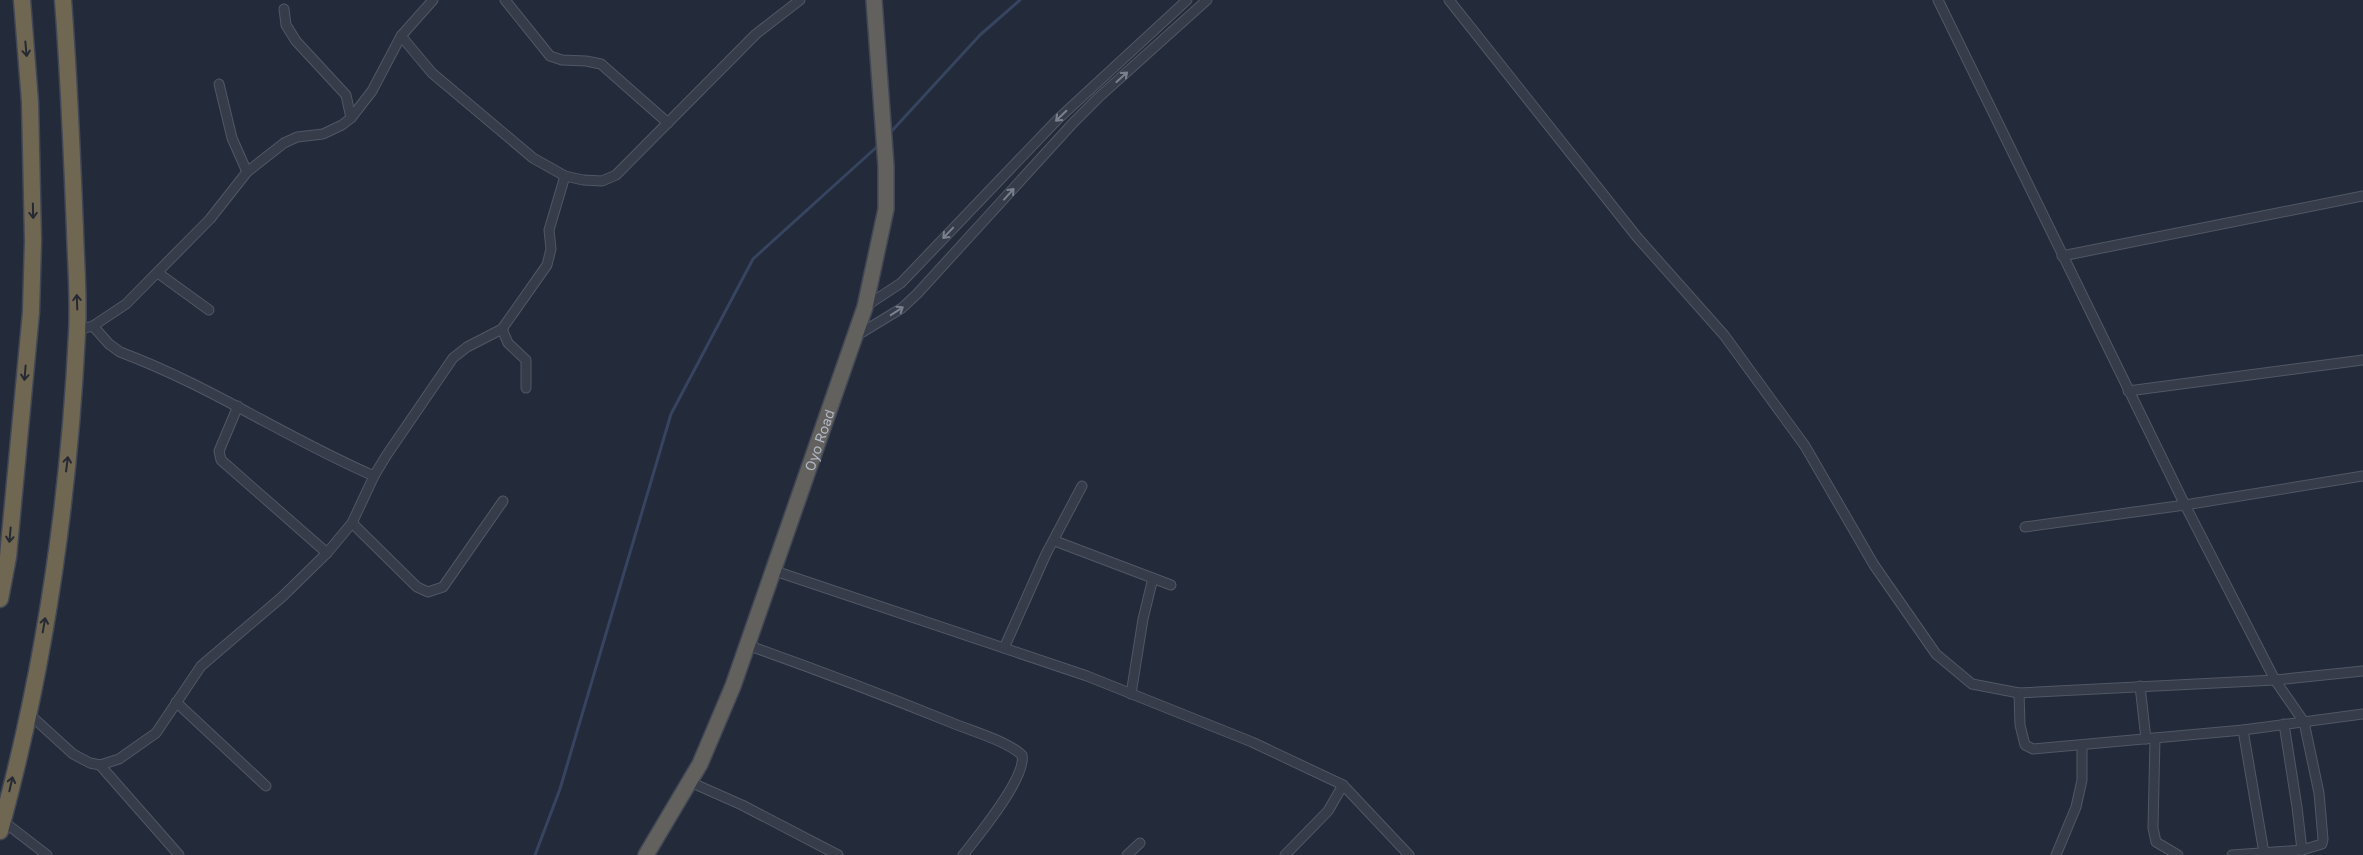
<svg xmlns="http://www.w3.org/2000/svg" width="2363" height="855" viewBox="0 0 2363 855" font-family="'Golos Text',sans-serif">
	<rect width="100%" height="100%" fill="#232a39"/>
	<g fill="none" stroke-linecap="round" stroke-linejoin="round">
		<g stroke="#364460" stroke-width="3">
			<polyline points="889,134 980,35 1020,0"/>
			<polyline points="535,855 560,789 671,414 753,259 880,144"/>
		</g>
		<g stroke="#515765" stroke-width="11">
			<g id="minor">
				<polyline points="505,0 550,56 562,60 586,61 601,64 668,123"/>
				<polyline points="1449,0 1637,237 1724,335 1805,446 1874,565 1936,654 1972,684 2019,693 2275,680 2363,671"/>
				<polyline points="1938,0 2185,505 2275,680 2304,722 2319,793 2323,839 2322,844 2302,850 2232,855"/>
				<polyline points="284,9 286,25 296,41 346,95 351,118"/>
				<polyline points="401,36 432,73 533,158 565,176 583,180 602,181 616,175 756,34 800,0"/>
				<polyline points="219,84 232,138 247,172"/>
				<polyline points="2062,256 2363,196"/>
				<polyline points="158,273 209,310"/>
				<polyline points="866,306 901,283 1058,119 1187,0"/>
				<path d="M 93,326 L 109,344 L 120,352 C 209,385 288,439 374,476"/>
				<polyline points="502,329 508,343 526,360 526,388"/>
				<polyline points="77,330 93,326 126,304 210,219 247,172 284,143 297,137 323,134 342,125 351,118 372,91 401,36 433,0"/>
				<polyline points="856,336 902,308 917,294 1073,123 1099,97 1207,0"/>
				<polyline points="2128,391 2363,360"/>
				<polyline points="238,406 219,451 221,460 327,553"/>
				<polyline points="352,523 417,587 428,592 443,587 503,501"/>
				<polyline points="2025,527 2185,505 2363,476"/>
				<polyline points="1055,541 1171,585"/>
				<polyline points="772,570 1087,676 1252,742 1343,785 1409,855"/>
				<path d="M 747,645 C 815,669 883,695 950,722 C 971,731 1005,740 1022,755 C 1027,777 978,836 963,855"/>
				<polyline points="1004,648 1046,554 1082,486"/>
				<polyline points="2140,686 2146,739"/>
				<polyline points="2019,693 2020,725 2025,745 2033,749 2243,730 2363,714"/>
				<polyline points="1131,694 1143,619 1153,578"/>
				<polyline points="176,702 266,786"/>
				<polyline points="28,713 73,754 90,763 100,765 119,759 156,733 201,666 282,597 327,553 352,523 374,476 386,456 453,358 467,347 502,329 547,265 551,249 549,230 565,176"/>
				<polyline points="2284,724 2297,807 2302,850"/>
				<polyline points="2243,730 2264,853"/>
				<polyline points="2155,738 2153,828 2156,842 2178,855"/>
				<polyline points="100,765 179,855"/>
				<polyline points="690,782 742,805 838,855"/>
				<polyline points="3,821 47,855"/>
				<polyline points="1127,855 1140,843"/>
				<polyline points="1285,855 1328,811 1343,785"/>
				<polyline points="2056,855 2076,807 2082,780 2082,745"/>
			</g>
		</g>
		<g stroke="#414755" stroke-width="18">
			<g id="trunk">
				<path id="s1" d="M 646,855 L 700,764 L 733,686 L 865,307 L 886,209 L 886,166 L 874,0"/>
			</g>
		</g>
		<g stroke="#414755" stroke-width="19">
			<g id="motorway">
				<polyline points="0,599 8,557 31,312 33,241 30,102 22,0"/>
				<path d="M 0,831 C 44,670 69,500 77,333 C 79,299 76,265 75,231 C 72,154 69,77 63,0"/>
			</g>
		</g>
		<use href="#minor" stroke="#363c4a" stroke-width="9"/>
		<use href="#trunk" stroke="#62615e" stroke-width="15"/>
		<use href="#motorway" stroke="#706753" stroke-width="16"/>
	</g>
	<defs><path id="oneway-shaft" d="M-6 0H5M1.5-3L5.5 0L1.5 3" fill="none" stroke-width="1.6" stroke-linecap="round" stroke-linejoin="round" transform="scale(1.25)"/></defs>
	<g stroke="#242933">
		<use href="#oneway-shaft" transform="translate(26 49) rotate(85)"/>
		<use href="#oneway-shaft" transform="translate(33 211) rotate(89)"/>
		<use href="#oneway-shaft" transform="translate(77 302) rotate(-92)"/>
		<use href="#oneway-shaft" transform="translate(25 373) rotate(95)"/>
		<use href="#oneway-shaft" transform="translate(67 464) rotate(-83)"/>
		<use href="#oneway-shaft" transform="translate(10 535) rotate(95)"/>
		<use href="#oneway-shaft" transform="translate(44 625) rotate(-80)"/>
		<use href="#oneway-shaft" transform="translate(11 784) rotate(-77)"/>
	</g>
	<g stroke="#7a808e">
		<use href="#oneway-shaft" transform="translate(1122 77) rotate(-42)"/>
		<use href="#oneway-shaft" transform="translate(1061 116) rotate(136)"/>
		<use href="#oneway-shaft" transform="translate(1009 194) rotate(-48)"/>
		<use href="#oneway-shaft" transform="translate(948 233) rotate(134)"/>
		<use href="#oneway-shaft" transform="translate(897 311) rotate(-33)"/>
	</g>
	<g text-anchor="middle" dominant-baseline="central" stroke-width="5" stroke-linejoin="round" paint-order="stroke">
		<g font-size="14" fill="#b1b7c6" stroke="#1b222f">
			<text stroke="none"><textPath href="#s1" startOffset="451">Oyo Road</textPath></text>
		</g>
	</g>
</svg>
